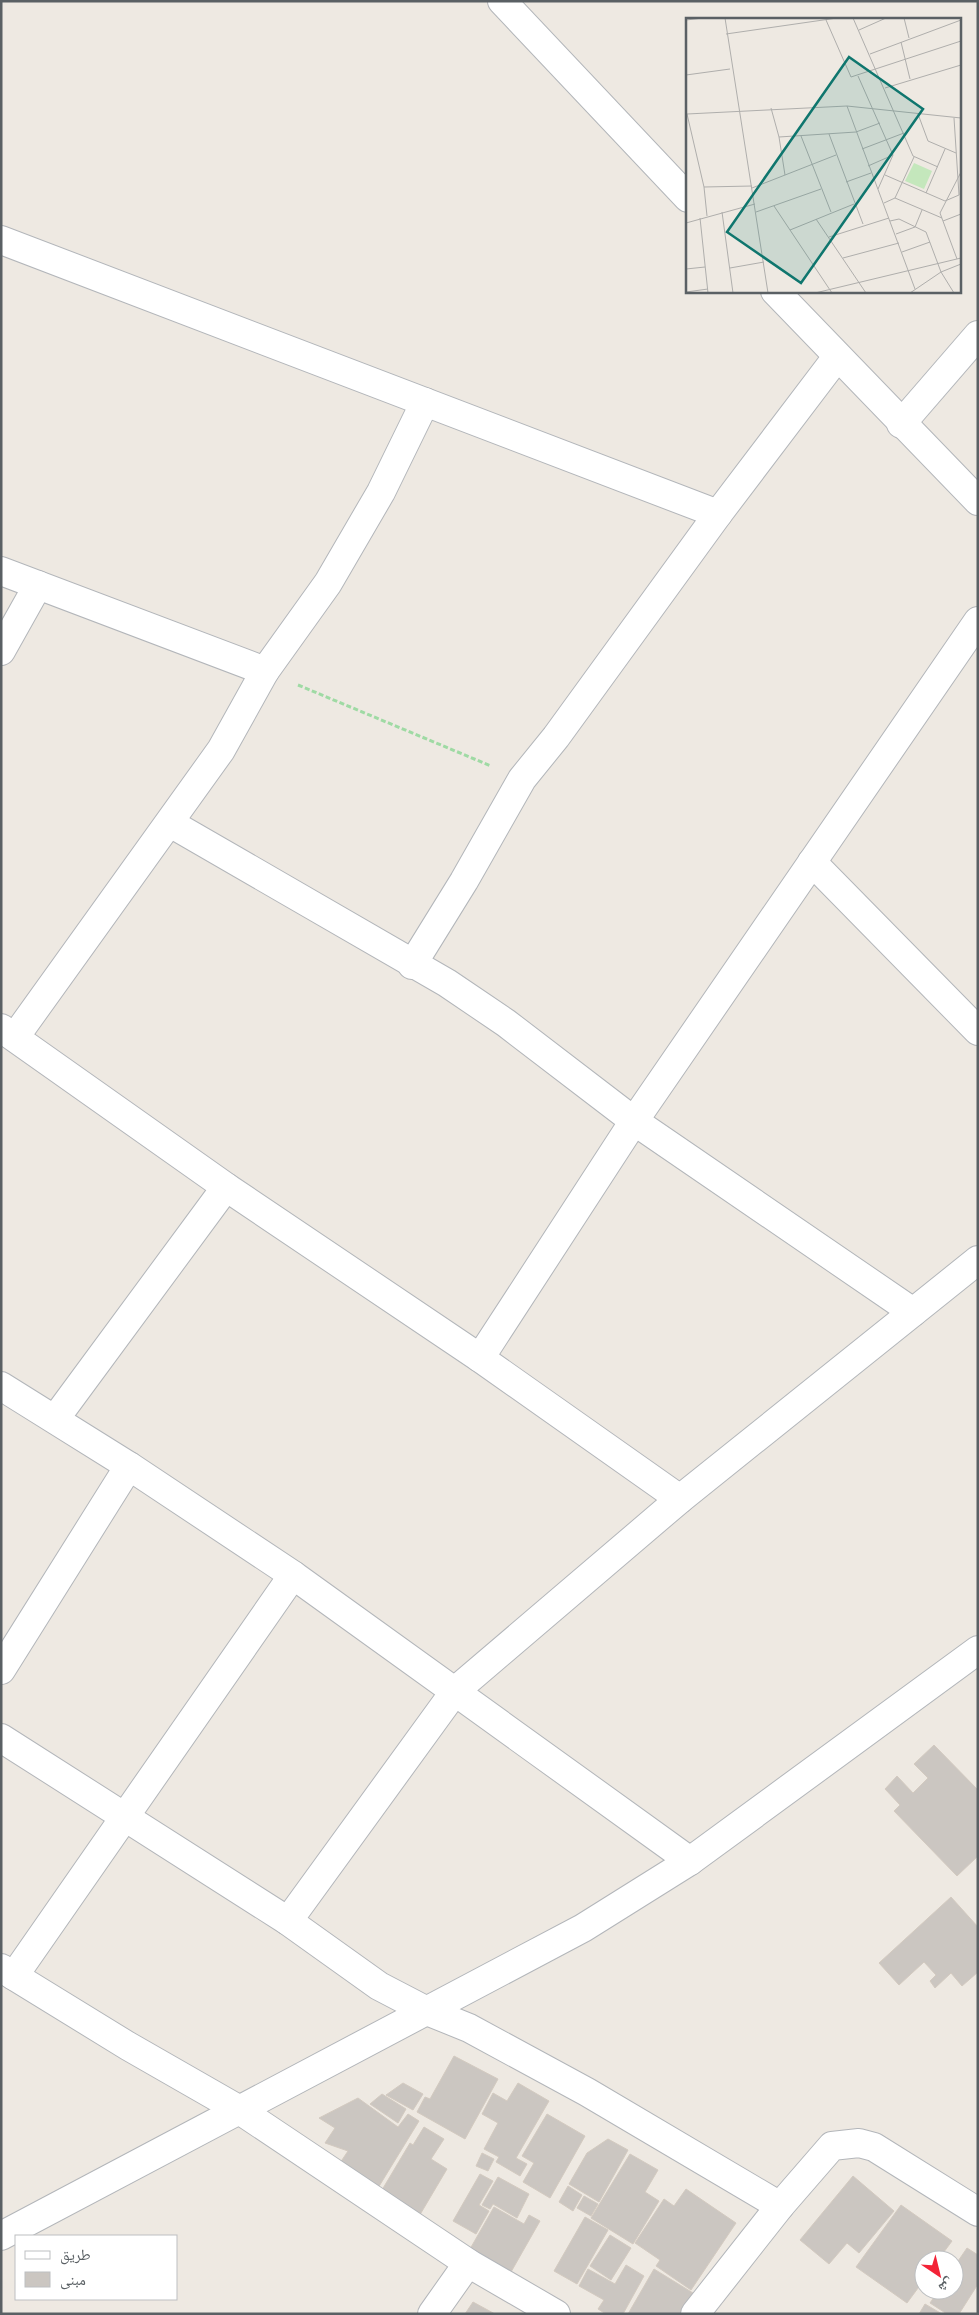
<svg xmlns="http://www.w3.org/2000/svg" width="979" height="2315" viewBox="0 0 979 2315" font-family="Manrope,'Noto Naskh Arabic',sans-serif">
	<rect width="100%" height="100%" fill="#eee9e2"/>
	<g fill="#cbc6c1" stroke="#d3cac0">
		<polygon points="934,1745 978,1790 978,1856 957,1876 894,1811 900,1805 885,1789 897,1776 913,1793 928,1778 914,1764"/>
		<polygon points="951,1897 978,1927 978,1972 962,1986 951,1973 935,1988 930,1981 936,1975 924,1962 899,1985 879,1963"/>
		<polygon points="454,2056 498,2079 465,2139 417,2112 425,2097 430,2099"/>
		<polygon points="403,2083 423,2094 413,2110 386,2095"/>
		<polygon points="518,2083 549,2101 516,2158 527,2164 520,2176 496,2162 499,2157 484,2149 498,2123 482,2114 493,2093 507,2101"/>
		<polygon points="382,2094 406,2109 398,2123 370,2104"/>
		<polygon points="358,2098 398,2127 408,2114 419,2121 378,2188 340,2163 348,2151 325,2143 335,2128 319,2118"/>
		<polygon points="547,2114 585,2136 550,2198 523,2182 534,2163 522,2156"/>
		<polygon points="424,2127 444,2139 431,2159 447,2169 418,2218 379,2195 410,2143 413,2145"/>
		<polygon points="608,2139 628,2150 599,2202 569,2184 587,2153"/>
		<polygon points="482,2153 494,2159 488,2171 476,2166"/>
		<polygon points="630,2154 658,2170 645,2192 659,2201 633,2244 591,2218"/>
		<polygon points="480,2174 493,2181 479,2205 489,2211 476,2234 453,2221"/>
		<polygon points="853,2176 894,2211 859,2253 847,2243 829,2264 800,2240"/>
		<polygon points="498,2177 529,2194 517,2218 493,2204 490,2209 482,2205"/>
		<polygon points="568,2186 582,2195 573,2211 559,2202"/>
		<polygon points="686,2189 736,2223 691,2290 656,2266 660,2260 635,2243 664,2199 674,2206"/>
		<polygon points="584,2196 598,2204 591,2216 577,2208"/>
		<polygon points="901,2205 952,2241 938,2260 924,2260 924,2280 907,2303 856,2267"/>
		<polygon points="494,2207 524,2224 529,2215 540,2221 511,2272 470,2249"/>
		<polygon points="585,2217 608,2230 577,2284 554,2271"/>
		<polygon points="610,2235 631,2248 611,2280 590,2266"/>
		<polygon points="967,2248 978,2255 978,2284 959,2314 947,2314 930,2303 939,2290 954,2290 954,2267"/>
		<polygon points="626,2265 644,2276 623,2314 606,2314 598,2309 604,2300 579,2286 588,2269 615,2284"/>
		<polygon points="654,2269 693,2293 681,2314 628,2314"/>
		<polygon points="473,2302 495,2314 465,2314"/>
		<polygon points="925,2304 942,2314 919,2314"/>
	</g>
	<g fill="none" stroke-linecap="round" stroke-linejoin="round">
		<g stroke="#b3b6ba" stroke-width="30">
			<g id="minor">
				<polyline points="1,240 718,514"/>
				<polyline points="901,424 978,335"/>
				<polyline points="1,571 265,671"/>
				<polyline points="1,651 38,585"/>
				<polyline points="170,823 447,983 506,1023 634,1121 913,1312"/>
				<polyline points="812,862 978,1031"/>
				<polyline points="412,965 464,881 522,779 556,737 718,514 837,357"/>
				<polyline points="1,1028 226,1187 480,1358 680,1499"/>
				<polyline points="15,1037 221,750 265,671 328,583 381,492 425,402"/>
				<polyline points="480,1358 634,1121 978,621"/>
				<polyline points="1,1386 129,1466 293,1575 690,1861"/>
				<polyline points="55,1419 226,1187"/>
				<polyline points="1,1670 129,1466"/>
				<polyline points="1,1738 288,1921 379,1986 427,2011 469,2028 587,2092 780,2206"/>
				<polyline points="288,1921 455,1691 680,1499 978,1260"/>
				<polyline points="1,1968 128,2046 238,2109 468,2263 556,2314"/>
				<polyline points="14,1976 293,1575"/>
				<polyline points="1,2236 583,1928 690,1861 978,1650"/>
				<polyline points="432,2314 468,2263"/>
				<polyline points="695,2314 780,2206 832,2146 859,2143 874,2147 978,2212"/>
			</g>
		</g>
		<g stroke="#b3b6ba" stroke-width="30">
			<g id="tertiary">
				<polyline points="502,1 688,198"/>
				<polyline points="775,291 978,501"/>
			</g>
		</g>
		<polyline stroke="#9fdaa4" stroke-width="3" stroke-dasharray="5 2.5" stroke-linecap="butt" points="298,685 491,766"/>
		<use href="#minor" stroke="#fff" stroke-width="28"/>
		<use href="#tertiary" stroke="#fff" stroke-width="28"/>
	</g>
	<g transform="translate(686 18)">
		<rect width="275" height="275" fill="#eee9e2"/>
		<path d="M 228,145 L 246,153 L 238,171 L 219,163 Z" fill="#c4e7bc"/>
		<path fill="none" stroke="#afaeac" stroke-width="1" d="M 39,0 L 82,275M 167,0 L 227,138 L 252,149M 218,0 L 223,20M 0,2 L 17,0M 140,2 L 165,59 L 275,23M 173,12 L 200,0M 40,16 L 151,0M 215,24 L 224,61M 184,36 L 275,2M 0,57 L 44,51M 172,58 L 207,137 L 192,171M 0,63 L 0,96M 199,70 L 275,47M 161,88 L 229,271M 85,90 L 93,119 L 170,114 L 194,105M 232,96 L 242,123 L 270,135M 143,116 L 177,206M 115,118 L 145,194M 93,119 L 99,157M 176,131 L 218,115M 182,148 L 207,137M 199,157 L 259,183 L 273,177 L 268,100M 160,164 L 185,155M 66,168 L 18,169 L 1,96 L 161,88 L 275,100M 18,169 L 21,198M 66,170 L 150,137M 240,175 L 259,131M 209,180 L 256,200M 198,185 L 209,180 L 228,139M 88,188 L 146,275M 36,194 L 47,275M 70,194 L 135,171M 14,200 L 22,275M 130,201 L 180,275M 204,203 L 213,201 L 240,214 L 255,254 L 268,275M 257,203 L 275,196M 0,205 L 69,186M 104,212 L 168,186M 210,216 L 229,209 L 236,192M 143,219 L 203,200M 216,234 L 244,224M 157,240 L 213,225M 271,241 L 254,195 L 275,154M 44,250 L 78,244M 0,251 L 19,249M 0,274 L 22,271M 129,275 L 275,240M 224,275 L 255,254 L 275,246"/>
		<path fill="#0f766e" fill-opacity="0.15" stroke="#0f766e" stroke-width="2.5" d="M 163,39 L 237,91 L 115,265 L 41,214 Z"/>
		<rect width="275" height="275" fill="none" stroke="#5a6064" stroke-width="2.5"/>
	</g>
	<rect width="979" height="2315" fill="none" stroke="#5a6064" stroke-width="5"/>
	<rect x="15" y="2235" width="162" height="65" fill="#ffffff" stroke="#bdbfc1"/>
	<rect x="25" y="2251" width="25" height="8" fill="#ffffff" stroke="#bdbfc1"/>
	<text x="60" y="2260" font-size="15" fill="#5a6064">طريق</text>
	<rect x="25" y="2272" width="25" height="15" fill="#cbc6c1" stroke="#bdbfc1"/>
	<text x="60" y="2285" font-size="15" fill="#5a6064">مبنى</text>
	<g transform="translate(939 2275) rotate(145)"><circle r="24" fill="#ffffff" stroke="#bdbfc1"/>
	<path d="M0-4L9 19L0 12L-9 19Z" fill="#f32337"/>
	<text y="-8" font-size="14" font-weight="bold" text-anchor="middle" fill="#5a6064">ش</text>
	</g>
</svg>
